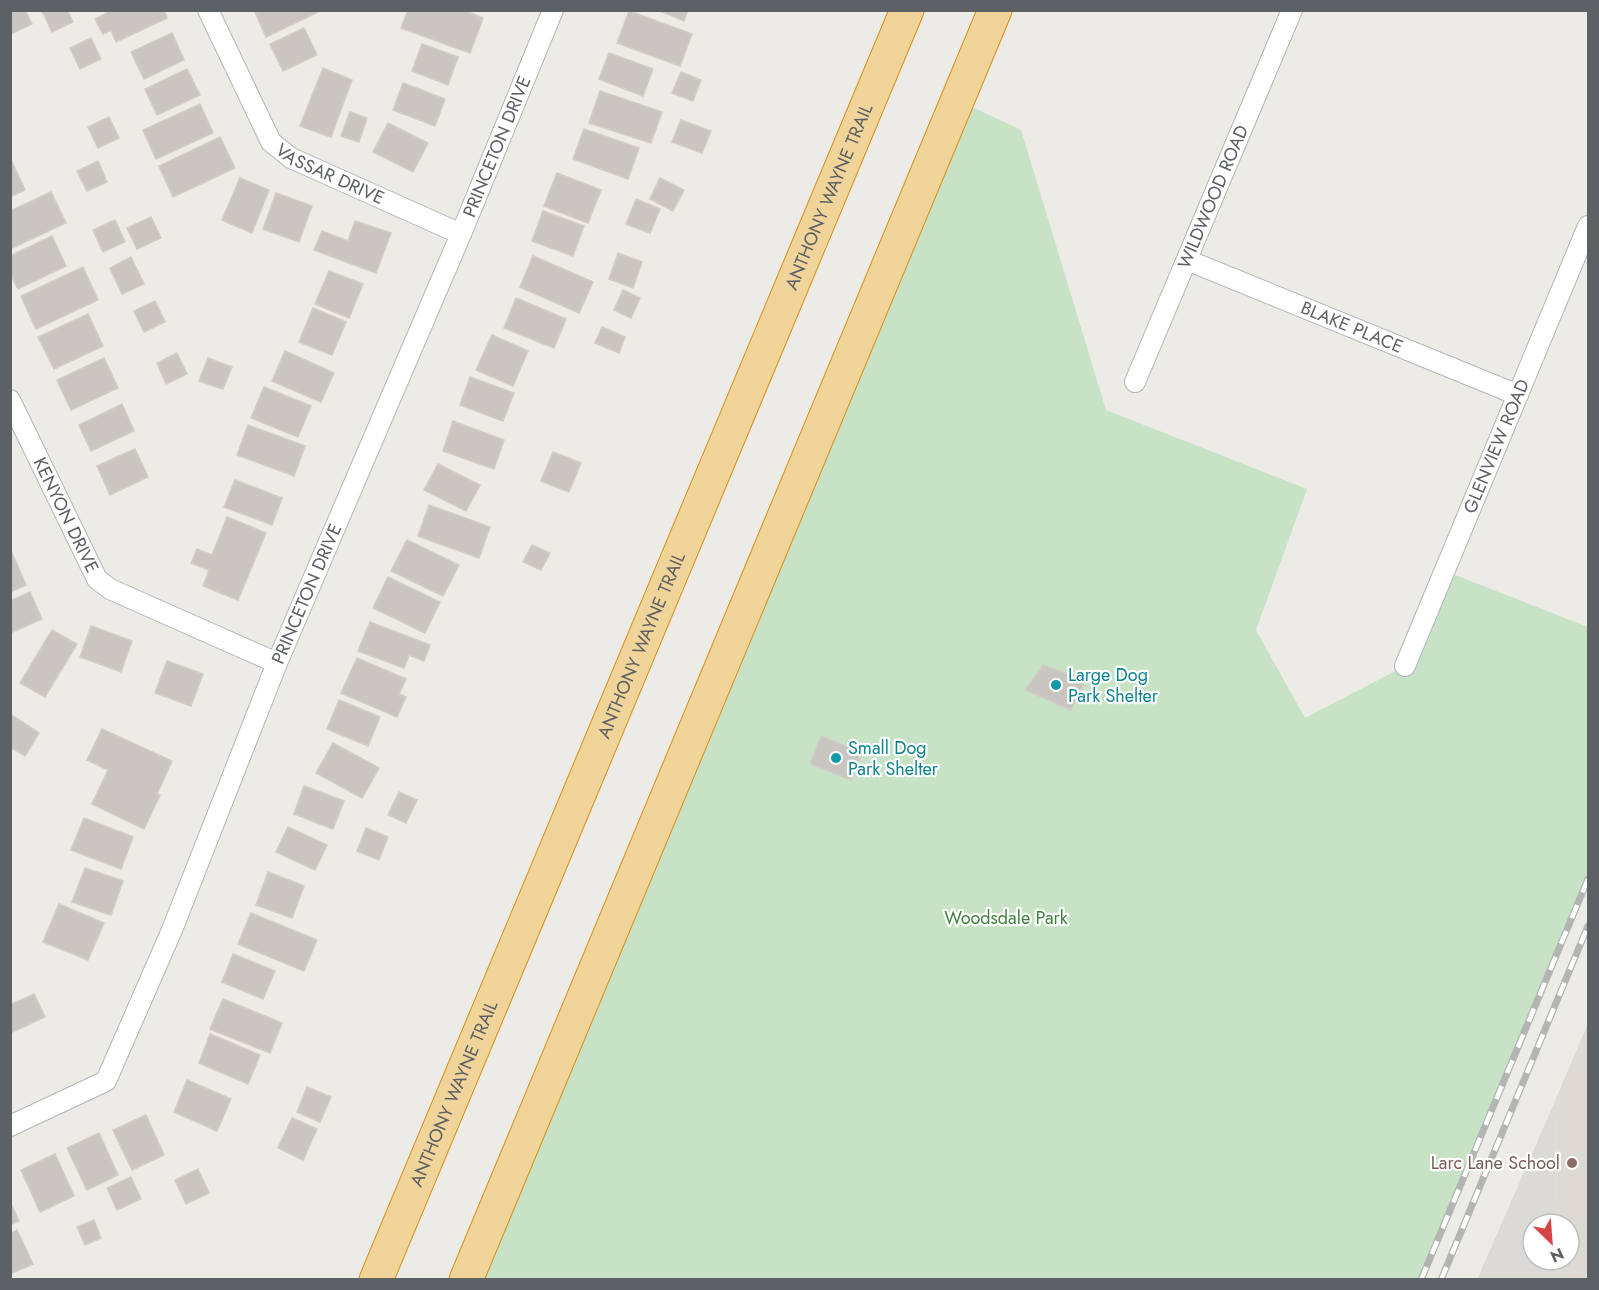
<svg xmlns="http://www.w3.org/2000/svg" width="1599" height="1290" viewBox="0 0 1599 1290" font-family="Jost,sans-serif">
	<rect width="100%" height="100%" fill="#edebe5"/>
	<polygon fill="#dcdad7" points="1555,1101 1556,1224 1533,1224 1533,1260 1557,1260 1557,1271 1560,1279 1477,1280"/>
	<polygon fill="#dddad4" points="1588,1023 1588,1279 1560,1279 1557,1271 1557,1260 1569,1260 1569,1224 1556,1224 1555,1101"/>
	<polygon fill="#c7e2c5" points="957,100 1021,130 1106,410 1307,489 1256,630 1305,718 1405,666 1445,571 1588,627 1588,879 1421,1279 465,1280"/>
	<g fill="#c9c6c2" stroke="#d1ccc4" stroke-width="1.5">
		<polygon points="10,10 25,10 32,24 11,34"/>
		<polygon points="67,10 73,22 52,32 42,11"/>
		<polygon points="113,10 164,10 167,18 116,42 111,30 103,34 95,19"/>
		<polygon points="254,10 322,10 266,37"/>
		<polygon points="408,10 463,10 483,18 470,53 401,28"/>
		<polygon points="658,10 688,10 684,21"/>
		<polygon points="629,11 692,34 680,66 617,43"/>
		<polygon points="304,28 317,55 283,71 270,44"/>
		<polygon points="172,33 184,60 144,79 131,52"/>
		<polygon points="91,38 101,59 80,69 70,48"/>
		<polygon points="422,44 458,57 448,85 412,71"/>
		<polygon points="609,53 653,69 643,96 599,79"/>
		<polygon points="323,68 352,80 331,137 300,126"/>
		<polygon points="187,69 200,95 157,115 145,89"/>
		<polygon points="681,72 701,80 693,101 672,93"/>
		<polygon points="403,83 445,99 435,126 393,110"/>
		<polygon points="600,91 662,112 651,143 589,123"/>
		<polygon points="200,104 213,133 156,159 143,130"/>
		<polygon points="350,112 367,118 359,142 341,136"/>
		<polygon points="109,117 119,138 98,148 88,127"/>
		<polygon points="681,120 711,131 702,153 672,142"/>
		<polygon points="388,123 428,143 413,172 373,152"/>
		<polygon points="584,129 639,148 628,179 573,159"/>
		<polygon points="220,137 235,168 173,197 159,166"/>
		<polygon points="98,161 107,182 87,191 77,171"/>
		<polygon points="12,162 25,190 10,197 10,163"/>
		<polygon points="557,173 601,190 588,223 544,206"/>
		<polygon points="240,178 269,190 252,233 222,220"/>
		<polygon points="660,178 684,190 673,211 650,199"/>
		<polygon points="51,192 66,223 10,249 10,211"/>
		<polygon points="276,193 312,206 299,242 263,229"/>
		<polygon points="636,199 660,209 650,233 626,224"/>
		<polygon points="543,211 584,226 573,256 532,241"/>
		<polygon points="151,217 161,238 137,249 127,228"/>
		<polygon points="115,220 125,242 103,252 93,230"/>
		<polygon points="355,221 391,233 376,273 314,250 322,231 348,241"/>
		<polygon points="52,236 66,266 18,289 10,273 10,256"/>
		<polygon points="618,253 642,262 633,288 609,279"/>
		<polygon points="533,256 593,282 579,313 520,287"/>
		<polygon points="131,257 144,284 122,294 110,268"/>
		<polygon points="83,267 98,300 36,329 21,296"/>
		<polygon points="329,271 363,284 349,318 315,304"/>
		<polygon points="623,290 640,298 631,318 614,310"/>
		<polygon points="516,298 566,319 554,348 504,328"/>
		<polygon points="155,301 165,322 144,332 134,311"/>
		<polygon points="313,308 346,322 332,355 299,342"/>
		<polygon points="88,314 103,346 54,369 38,337"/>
		<polygon points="602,327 625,337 619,353 595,343"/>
		<polygon points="492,335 528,351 513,386 476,370"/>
		<polygon points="285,351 334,373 321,402 272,381"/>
		<polygon points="177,353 187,374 166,384 157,363"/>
		<polygon points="104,358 118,388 71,410 57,380"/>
		<polygon points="208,358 232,367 223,389 199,381"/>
		<polygon points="470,377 514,393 503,421 460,405"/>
		<polygon points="264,387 311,406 298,437 251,418"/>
		<polygon points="122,404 134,431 91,451 79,425"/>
		<polygon points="453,421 504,440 494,469 443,451"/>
		<polygon points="248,425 305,446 294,476 237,455"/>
		<polygon points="135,449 148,477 110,495 97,466"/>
		<polygon points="553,452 581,463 569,492 541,481"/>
		<polygon points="438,464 480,485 466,511 424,490"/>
		<polygon points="235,480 282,498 272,525 224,507"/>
		<polygon points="429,505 490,527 479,558 418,536"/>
		<polygon points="227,517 266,533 238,600 203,586 209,570 191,563 197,549 212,555"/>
		<polygon points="407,540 459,565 443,596 391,571"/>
		<polygon points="532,545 550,553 541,570 523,562"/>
		<polygon points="12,553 26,585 10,592 10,554"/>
		<polygon points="388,577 440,602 425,633 373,608"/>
		<polygon points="30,592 42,619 10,633 10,601"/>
		<polygon points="370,622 430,645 424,661 409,655 404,668 358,651"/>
		<polygon points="91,626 132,641 121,672 80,657"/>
		<polygon points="52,630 77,644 45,697 20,683"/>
		<polygon points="357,658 406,679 399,694 406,697 397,717 341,693"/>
		<polygon points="167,661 203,674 191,706 155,693"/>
		<polygon points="1043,665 1086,680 1071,710 1025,690"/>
		<polygon points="339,700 380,717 368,746 327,729"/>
		<polygon points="10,714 39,733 25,756 10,747"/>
		<polygon points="102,729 172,761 157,794 160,795 144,829 92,804 108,770 87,760"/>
		<polygon points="821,736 862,753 851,780 810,764"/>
		<polygon points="333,743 379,768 362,798 316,773"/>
		<polygon points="304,786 344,801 333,829 294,814"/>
		<polygon points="399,792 417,800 406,823 388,815"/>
		<polygon points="84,818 133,837 121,869 71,850"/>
		<polygon points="288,827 327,845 315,870 276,852"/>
		<polygon points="366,828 388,837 379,860 357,851"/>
		<polygon points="85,868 123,881 111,915 72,902"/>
		<polygon points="268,872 304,886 292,918 256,905"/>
		<polygon points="59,904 104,923 88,960 43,942"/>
		<polygon points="251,913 317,940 304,971 238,944"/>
		<polygon points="233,954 275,971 263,999 222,982"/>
		<polygon points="34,994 45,1017 10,1033 10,1005"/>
		<polygon points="223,999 282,1023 270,1053 210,1029"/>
		<polygon points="210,1034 260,1055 248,1084 199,1063"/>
		<polygon points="187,1080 231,1099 217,1131 174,1112"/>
		<polygon points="307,1087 331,1097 320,1122 297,1112"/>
		<polygon points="146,1115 164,1155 132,1170 113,1130"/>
		<polygon points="292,1118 317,1129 303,1160 278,1148"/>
		<polygon points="99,1133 118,1175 87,1190 67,1148"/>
		<polygon points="55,1154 74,1196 40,1212 21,1170"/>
		<polygon points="198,1169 209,1193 186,1204 175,1180"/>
		<polygon points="131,1177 141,1199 117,1210 107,1188"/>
		<polygon points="10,1202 19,1221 10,1225"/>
		<polygon points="94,1220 101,1238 85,1245 77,1227"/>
		<polygon points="17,1230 33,1264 10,1274 10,1234"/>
	</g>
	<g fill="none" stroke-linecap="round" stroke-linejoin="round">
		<g stroke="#b2b5b8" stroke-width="22">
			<g id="street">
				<path id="s1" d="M 208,10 L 271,142 L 291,158 L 461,234"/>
				<path id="s2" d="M 1187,260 L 1518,395"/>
				<path id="s3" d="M 1135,382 L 1292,10"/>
				<path id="s4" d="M 10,400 L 97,579 L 110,589 L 277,663"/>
				<path id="s5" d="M 1405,666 L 1588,226"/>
				<path id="s6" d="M 10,1126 L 106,1081 L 172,930 L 277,663 L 461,234 L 553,10"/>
			</g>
		</g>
		<g stroke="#d88f1b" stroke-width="35">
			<g id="highway">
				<path id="s7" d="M 376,1280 L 907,10"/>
				<polyline points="466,1280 995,10"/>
			</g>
		</g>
		<use href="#street" stroke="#fff" stroke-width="20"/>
		<use href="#highway" stroke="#f0d499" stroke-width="33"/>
		<g stroke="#b3b4b4" stroke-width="7">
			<g id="rail">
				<polyline points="1421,1280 1588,879"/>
				<polyline points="1441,1280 1588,926"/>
			</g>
		</g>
		<use href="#rail" stroke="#fff" stroke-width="4.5" stroke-dasharray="14" stroke-linecap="butt"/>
	</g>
	<g fill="#0f9aa8" stroke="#fff" stroke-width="2">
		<circle cx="1056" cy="685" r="6"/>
		<circle cx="836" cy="758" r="6"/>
	</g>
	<circle fill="#8d6e63" stroke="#fff" stroke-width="2" cx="1572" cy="1163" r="6"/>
	<g text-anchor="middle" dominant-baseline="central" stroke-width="4.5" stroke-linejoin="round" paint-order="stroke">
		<g font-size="18" fill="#5d6064" stroke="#fff">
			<text stroke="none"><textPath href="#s6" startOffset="1119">PRINCETON DRIVE</textPath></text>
			<text stroke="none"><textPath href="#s1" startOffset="214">VASSAR DRIVE</textPath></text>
			<text stroke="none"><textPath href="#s3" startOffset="201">WILDWOOD ROAD</textPath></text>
			<text stroke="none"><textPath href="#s7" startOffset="1174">ANTHONY WAYNE TRAIL</textPath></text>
			<text stroke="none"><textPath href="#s2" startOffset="178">BLAKE PLACE</textPath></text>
			<text stroke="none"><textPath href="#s5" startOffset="238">GLENVIEW ROAD</textPath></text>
			<text stroke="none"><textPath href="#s4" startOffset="128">KENYON DRIVE</textPath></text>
			<text stroke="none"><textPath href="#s6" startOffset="633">PRINCETON DRIVE</textPath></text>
			<text stroke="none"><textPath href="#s7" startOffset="688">ANTHONY WAYNE TRAIL</textPath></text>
			<text stroke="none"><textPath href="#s7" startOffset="202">ANTHONY WAYNE TRAIL</textPath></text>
		</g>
		<g font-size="18" fill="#0d838f" stroke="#fff" text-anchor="start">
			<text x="1068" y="675">Large Dog<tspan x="1068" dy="21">Park Shelter</tspan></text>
			<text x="848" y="748">Small Dog<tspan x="848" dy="21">Park Shelter</tspan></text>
		</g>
		<g font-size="18" fill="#418040" stroke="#fff">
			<text x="1006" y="918">Woodsdale Park</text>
		</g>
		<g font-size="18" fill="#785e54" stroke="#fff" text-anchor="end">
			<text x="1560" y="1163">Larc Lane School</text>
		</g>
	</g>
	<rect width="1599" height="1290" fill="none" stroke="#5d6064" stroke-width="24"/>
	<g transform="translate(1551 1242) rotate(155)"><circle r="28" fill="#ffffff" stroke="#bebfc1" stroke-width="1.5"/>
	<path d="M0-4.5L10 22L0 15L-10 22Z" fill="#d54544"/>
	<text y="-9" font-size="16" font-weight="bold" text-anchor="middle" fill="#5d6064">N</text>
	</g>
</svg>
